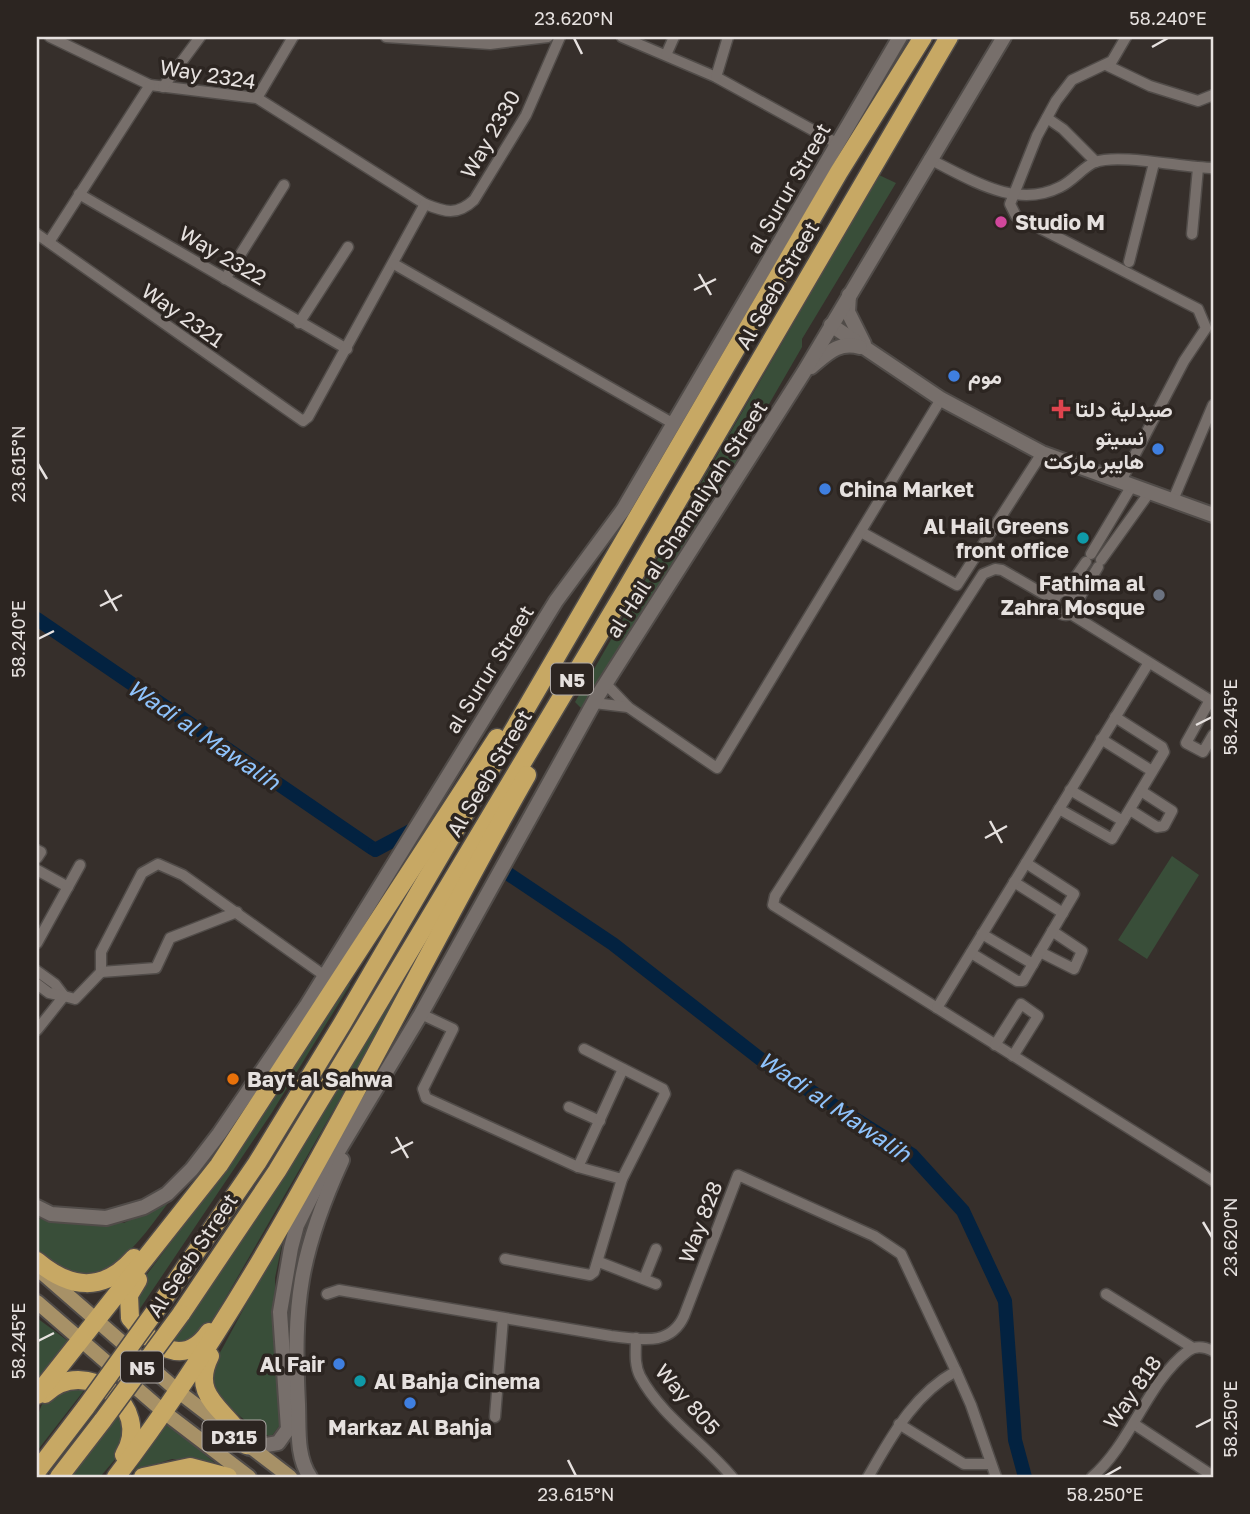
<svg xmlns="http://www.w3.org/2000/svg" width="1250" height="1514" viewBox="0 0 1250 1514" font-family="'Golos Text',Vazirmatn,sans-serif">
	<rect width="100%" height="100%" fill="#362f2b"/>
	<g fill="#394e39">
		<polygon points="879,175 896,183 802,339 802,347 708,510 581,708 575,702"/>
		<polygon points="1172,856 1199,875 1147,959 1118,940"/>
		<polygon points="348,980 350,985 271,1114 135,1316 139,1285 201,1202"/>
		<polygon points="396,987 402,991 202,1339 169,1346"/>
		<path d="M 171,1199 C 136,1246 97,1308 37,1250 L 37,1218 L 58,1223 L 124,1223 Z"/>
		<polygon points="284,1234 275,1278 280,1425 271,1437 258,1431 215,1396 209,1373"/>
		<polygon points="37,1318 68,1341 38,1380"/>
		<path d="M 89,1384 L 37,1451 C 37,1427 34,1411 50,1393 Z"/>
		<polygon points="121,1410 127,1418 117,1457 100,1477 66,1477"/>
		<polygon points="167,1423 215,1463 172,1459 134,1471"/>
	</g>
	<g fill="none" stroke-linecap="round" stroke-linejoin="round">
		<g stroke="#032240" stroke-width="14">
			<polyline points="37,619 372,848"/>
			<polyline points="375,850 433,819"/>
			<polyline points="507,873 613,944 763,1061 912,1155 963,1211 1005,1301 1015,1440 1025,1477"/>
		</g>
		<g stroke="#514c49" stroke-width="13">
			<g id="street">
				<path d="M 50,37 L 150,85 L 257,98 L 425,204 C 445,212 457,216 474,200 L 526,115 L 560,37"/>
				<polyline points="386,37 490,44 548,37"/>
				<polyline points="622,37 716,77 838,144"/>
				<polyline points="666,55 674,37"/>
				<polyline points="1106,65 1150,86 1198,101 1213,95"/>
				<polyline points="716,77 728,37"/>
				<polyline points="163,87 200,37"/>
				<polyline points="257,98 293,37"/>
				<polyline points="1047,118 1063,129 1096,162"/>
				<path d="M 929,159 C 969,178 1015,210 1060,187 C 1073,181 1083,167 1095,162 C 1120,153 1184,168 1213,168"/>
				<polyline points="79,194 347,349"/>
				<polyline points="37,234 303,421 308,417 425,204"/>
				<polyline points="1192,234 1198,168"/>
				<polyline points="49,242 150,85"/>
				<polyline points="1129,262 1154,163"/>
				<polyline points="394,264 674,424"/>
				<polyline points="225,279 284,185"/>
				<polyline points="299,323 348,247"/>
				<polyline points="1120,483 1184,361 1206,328 1198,309 1016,216 1010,204 1037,136 1056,101 1072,80 1112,61 1126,37"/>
				<polyline points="1173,500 1213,405"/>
				<polyline points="861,532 957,585 1042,453"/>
				<polyline points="1091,554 1131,487"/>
				<polyline points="1101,560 1149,493"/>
				<circle cx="1066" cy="603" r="12"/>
				<polyline points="1066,591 1086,562"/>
				<polyline points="1054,600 1002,570 995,569 983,574 775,896 773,905 1213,1181"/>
				<polyline points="1078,600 1098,567"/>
				<polyline points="1071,614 1213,702"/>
				<polyline points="606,684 628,707 717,768 941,399"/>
				<polyline points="1210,700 1186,743 1203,752 1213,735"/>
				<polyline points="594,703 628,707"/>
				<polyline points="1101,739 1152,771"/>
				<polyline points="1070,790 1123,821"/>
				<polyline points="1059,809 1112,839 1164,752 1162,747 1115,717"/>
				<polyline points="1130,810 1157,827 1164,826 1172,811 1141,791"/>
				<polyline points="37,850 41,852 37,858"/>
				<polyline points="37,870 68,887"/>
				<polyline points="1014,882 1063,913"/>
				<polyline points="982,934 1033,964"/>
				<polyline points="37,943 80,865"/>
				<polyline points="1040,952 1074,969 1082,951 1052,931"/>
				<polyline points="971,953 1017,981 1023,981 1074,894 1026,863"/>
				<polyline points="37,971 55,984 64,996 75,999 101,972 101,952 142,873 158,864 183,875 325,976"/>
				<polyline points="101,972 156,968 170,938 237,912"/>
				<polyline points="37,984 49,993 64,996 37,1030"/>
				<polyline points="937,1008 1148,664"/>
				<polyline points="421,1014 453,1029 423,1089 426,1098 578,1167 622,1179"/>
				<polyline points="995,1045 1021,1004 1038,1016 1013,1056"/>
				<polyline points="569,1107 600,1121"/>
				<polyline points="578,1167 623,1069"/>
				<polyline points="505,1259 590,1275 594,1272 622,1179 665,1094 663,1089 584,1049"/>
				<polyline points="599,1262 656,1284"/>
				<polyline points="644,1279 656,1249"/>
				<path d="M 327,1294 L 339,1290 L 611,1336 C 640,1339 670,1347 684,1316 L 738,1175 L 874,1236 L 901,1254 L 956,1371 C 913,1395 892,1436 868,1477"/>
				<polyline points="1106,1294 1193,1348"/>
				<path d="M 636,1338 C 636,1351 634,1364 640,1376 C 661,1416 704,1443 732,1477"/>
				<polyline points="956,1371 971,1405 996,1477"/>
				<polyline points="495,1417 503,1318"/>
				<polyline points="899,1424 964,1464 991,1464"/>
				<polyline points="1134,1424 1213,1476"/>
				<path d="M 1092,1477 C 1131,1444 1147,1382 1188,1351 C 1196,1345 1205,1347 1213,1351"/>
			</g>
		</g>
		<g stroke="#514c49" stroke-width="18">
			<g id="secondary">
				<polyline points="849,295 848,312 864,344"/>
				<polyline points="831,325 941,399 1042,453 1213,515"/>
				<path d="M 811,367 C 827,354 838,341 860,347"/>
				<polyline points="37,1207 51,1214 106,1218 144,1207 167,1194 192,1169 219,1134 307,1005 556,601 623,510 900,37"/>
				<polyline points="249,1448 278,1443 288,1429 280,1312 291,1248 297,1225 313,1193 421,1014 597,697 804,372 1004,37"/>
				<path d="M 310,1477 C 296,1456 299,1429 298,1404 C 293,1303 299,1254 342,1160"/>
			</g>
		</g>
		<g stroke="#514c49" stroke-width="18">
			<g id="primary">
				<polyline points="40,1271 179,1392 290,1477"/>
				<polyline points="37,1302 164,1412 249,1477"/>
			</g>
		</g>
		<g stroke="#514c49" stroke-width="21">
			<g id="highway">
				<path d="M 37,1261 C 70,1289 103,1293 134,1258"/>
				<path d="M 138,1280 L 129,1295 L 130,1318 C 152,1344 183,1370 209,1332"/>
				<polyline points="161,1303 257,1163 342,1024 839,172 923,37"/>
				<polyline points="181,1314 277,1171 360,1034 622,596 949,37"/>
				<path d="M 210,1356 C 188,1400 231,1410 246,1445"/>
				<path d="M 45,1394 C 85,1354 154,1407 124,1455"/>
				<polyline points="37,1395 219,1165 497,738"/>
				<polyline points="37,1471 86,1407"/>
				<polyline points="59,1477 103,1420"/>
				<path d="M 116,1477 C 281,1261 393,1010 527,775"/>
				<polyline points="143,1477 190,1467 228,1477"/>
			</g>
		</g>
		<use href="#street" stroke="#776f6b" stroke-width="10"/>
		<use href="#secondary" stroke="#776f6b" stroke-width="14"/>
		<use href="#primary" stroke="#a79167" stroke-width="14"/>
		<use href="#highway" stroke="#c7a864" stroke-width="18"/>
		<g stroke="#514c49" stroke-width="21" stroke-linecap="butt">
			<g id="highway-bridge">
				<polyline points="86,1407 161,1303"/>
				<polyline points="103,1420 181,1314"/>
			</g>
		</g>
		<use href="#highway-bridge" stroke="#c7a864" stroke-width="18"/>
	</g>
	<path fill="none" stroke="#e6e1df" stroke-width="2.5" d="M 574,38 L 582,54M 1152,47 L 1168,38M 699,274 L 711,295M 694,290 L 716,279M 38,464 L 47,479M 105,590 L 117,611M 100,606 L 122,595M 38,639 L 54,631M 1196,725 L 1212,717M 990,821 L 1002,843M 985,838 L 1007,826M 396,1137 L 408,1158M 391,1153 L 413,1142M 1203,1222 L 1212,1237M 38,1341 L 54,1333M 1196,1427 L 1212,1419M 568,1460 L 576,1476M 1105,1476 L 1121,1467"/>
	<circle fill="#d1479c" stroke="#2c2521" stroke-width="2.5" cx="1001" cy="222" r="7"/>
	<g fill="#3f7fe0" stroke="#2c2521" stroke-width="2.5">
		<circle cx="954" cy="376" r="7"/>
		<circle cx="1158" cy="449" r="7"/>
		<circle cx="825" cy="489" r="7"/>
		<circle cx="339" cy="1364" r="7"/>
		<circle cx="410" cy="1403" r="7"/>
	</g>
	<path fill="#e0444e" stroke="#2c2521" stroke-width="2.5" d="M1057.5 398.5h7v7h7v7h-7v7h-7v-7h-7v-7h7z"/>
	<g fill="#0f9aa8" stroke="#2c2521" stroke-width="2.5">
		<circle cx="1083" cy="538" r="7"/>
		<circle cx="360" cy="1381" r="7"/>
	</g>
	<circle fill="#6b7280" stroke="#2c2521" stroke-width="2.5" cx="1159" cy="595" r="7"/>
	<circle fill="#e8710a" stroke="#2c2521" stroke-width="2.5" cx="233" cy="1079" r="7"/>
	<g text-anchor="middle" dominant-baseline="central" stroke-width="7" stroke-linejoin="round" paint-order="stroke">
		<g fill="#2c2521" stroke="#aea9a6" stroke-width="2">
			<rect x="551" y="663.5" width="42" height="31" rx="5"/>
			<rect x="121" y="1351.5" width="42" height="31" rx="5"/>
			<rect x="202.5" y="1420.5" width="63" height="31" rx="5"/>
		</g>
		<g font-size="19" font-weight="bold" fill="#e6e1df">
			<text x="572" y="679">N5</text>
			<text x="142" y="1367">N5</text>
			<text x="234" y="1436">D315</text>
		</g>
		<g font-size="21" fill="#e6e1df" stroke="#2c2521">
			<text transform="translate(208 74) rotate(9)">Way 2324</text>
			<text transform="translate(490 134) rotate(-60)">Way 2330</text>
			<text transform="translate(788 188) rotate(-60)">al Surur Street</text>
			<text transform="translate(223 255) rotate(30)">Way 2322</text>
			<text transform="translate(777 285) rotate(-60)">Al Seeb Street</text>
			<text transform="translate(183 315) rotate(35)">Way 2321</text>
			<text transform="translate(686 519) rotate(-57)">al Hail al Shamaliyah Street</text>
			<text transform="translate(489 669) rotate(-58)">al Surur Street</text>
			<text transform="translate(489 773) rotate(-59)">Al Seeb Street</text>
			<text transform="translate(700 1222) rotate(-69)">Way 828</text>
			<text transform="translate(192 1255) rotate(-56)">Al Seeb Street</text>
			<text transform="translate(1132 1392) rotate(-55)">Way 818</text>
			<text transform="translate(688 1399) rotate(49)">Way 805</text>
		</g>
		<g font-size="21" font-weight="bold" fill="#e6e1df" stroke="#2c2521" text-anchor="start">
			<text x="1015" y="222">Studio M</text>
			<text x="968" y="376">موم</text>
			<text x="1075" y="409">صيدلية دلتا</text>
			<text x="1144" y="437" text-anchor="end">نسيتو<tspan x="1144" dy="24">هايبر ماركت</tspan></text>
			<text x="839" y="489">China Market</text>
			<text x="1069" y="526" text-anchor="end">Al Hail Greens<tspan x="1069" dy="24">front office</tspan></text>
			<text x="1145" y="583" text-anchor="end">Fathima al<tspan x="1145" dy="24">Zahra Mosque</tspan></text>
			<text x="247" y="1079">Bayt al Sahwa</text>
			<text x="325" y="1364" text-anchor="end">Al Fair</text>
			<text x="374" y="1381">Al Bahja Cinema</text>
			<text x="410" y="1427" text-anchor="middle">Markaz Al Bahja</text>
		</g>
		<g font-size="23" font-style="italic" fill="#8fc3fc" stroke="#2c2521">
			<text transform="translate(204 734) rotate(34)">Wadi al Mawalih</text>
			<text transform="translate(835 1106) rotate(34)">Wadi al Mawalih</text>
		</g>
	</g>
	<rect width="1250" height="1514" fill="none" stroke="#2c2521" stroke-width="77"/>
	<rect x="38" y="38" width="1174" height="1438" fill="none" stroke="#e6e1df" stroke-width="2.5"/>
	<g font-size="18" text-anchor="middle" fill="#e6e1df">
		<text x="574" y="25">23.620°N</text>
		<text x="1168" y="25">58.240°E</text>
		<text transform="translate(19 464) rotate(-90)" y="6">23.615°N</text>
		<text transform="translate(19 639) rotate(-90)" y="6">58.240°E</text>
		<text transform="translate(1231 717) rotate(-90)" y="6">58.245°E</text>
		<text transform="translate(1231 1237) rotate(-90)" y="6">23.620°N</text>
		<text transform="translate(19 1341) rotate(-90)" y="6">58.245°E</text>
		<text transform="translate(1231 1419) rotate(-90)" y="6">58.250°E</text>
		<text x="576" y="1501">23.615°N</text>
		<text x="1105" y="1501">58.250°E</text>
	</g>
</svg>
